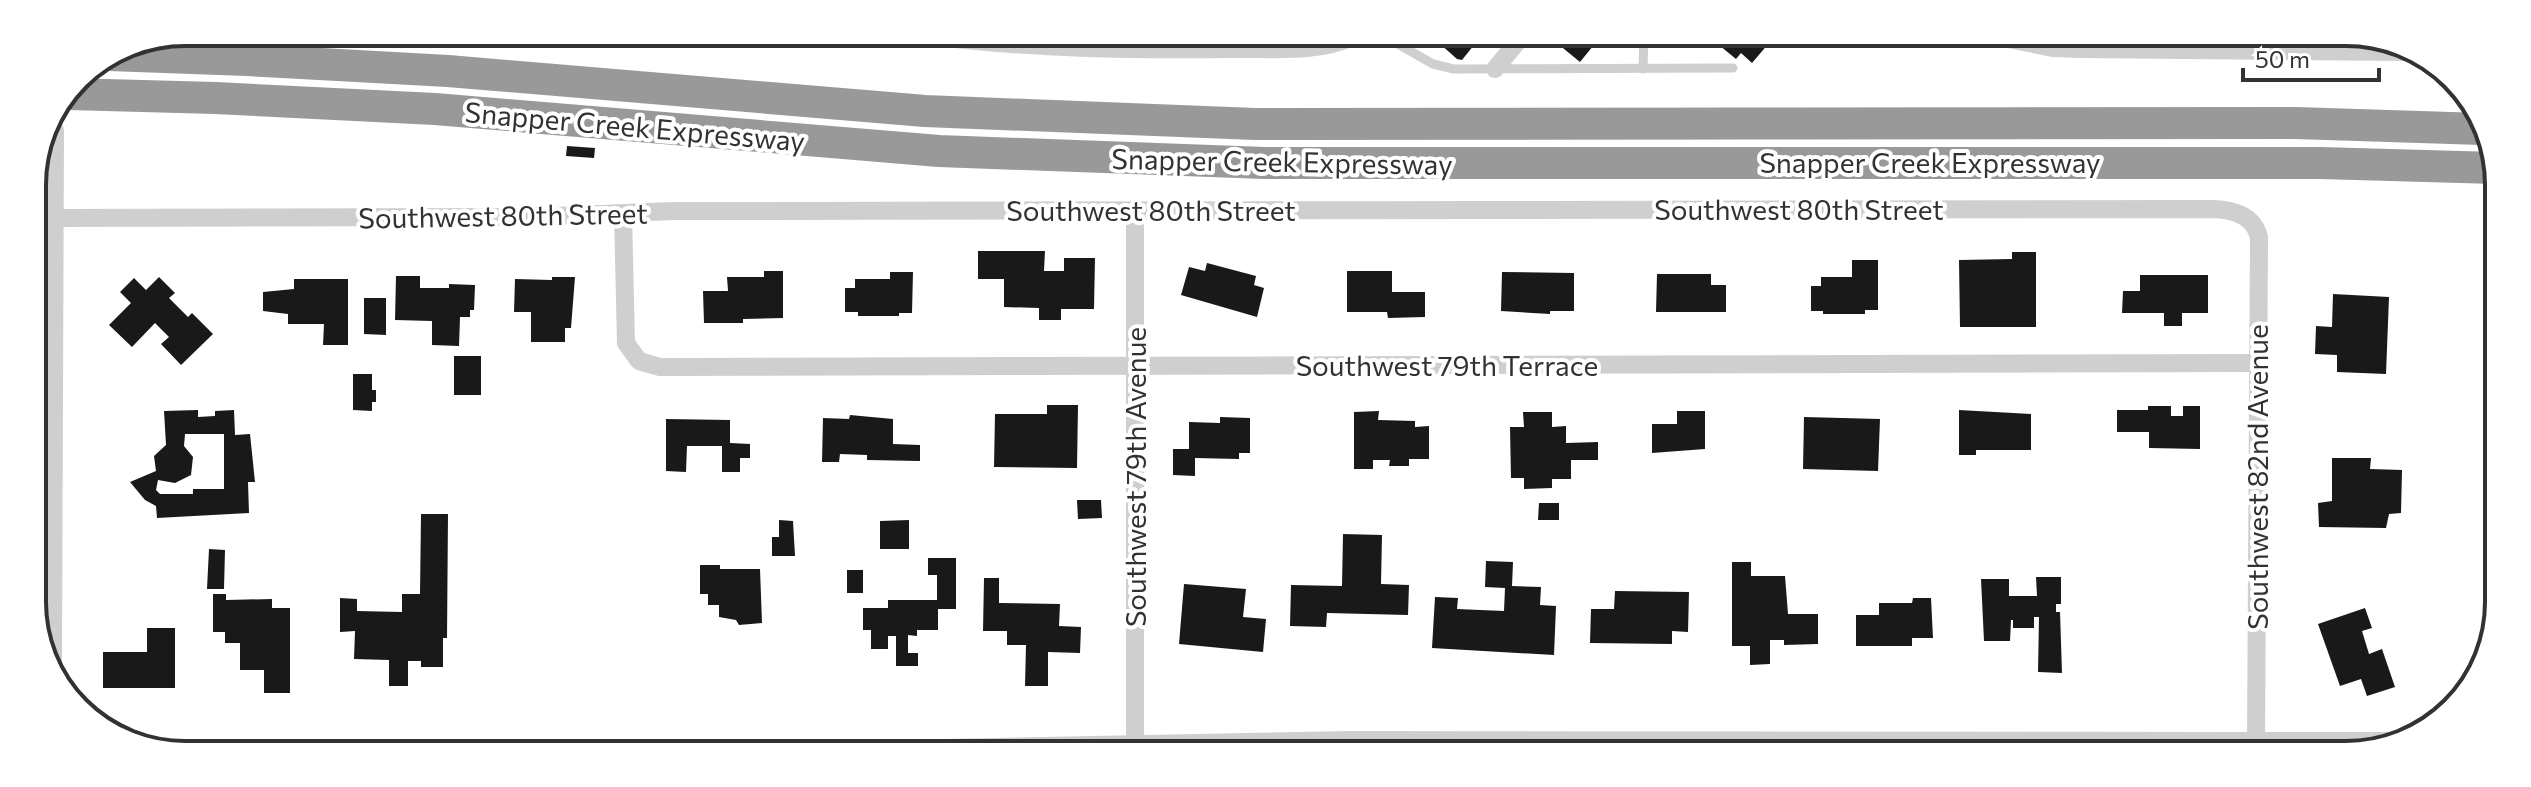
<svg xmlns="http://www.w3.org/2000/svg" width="2531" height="787" viewBox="0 0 2531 787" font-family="Commissioner,sans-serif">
	<rect width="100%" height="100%" fill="#fff"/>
	<g fill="#191919" fill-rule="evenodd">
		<polygon points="1430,35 1482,35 1462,60 1457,59"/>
		<polygon points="1547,35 1602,35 1580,62"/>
		<polygon points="1708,36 1775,36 1752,63 1741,53 1736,59"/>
		<polygon points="567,146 595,148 594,158 566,156"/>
		<polygon points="978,251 1045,251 1044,271 1064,271 1064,258 1095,258 1094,309 1061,309 1061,320 1039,320 1039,308 1004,307 1004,279 978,279"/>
		<polygon points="2012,252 2036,252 2036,327 1960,327 1959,260 2012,259"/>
		<polygon points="1852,260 1878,260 1878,310 1865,310 1865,314 1823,314 1823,311 1811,311 1811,286 1821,286 1821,277 1852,277"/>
		<polygon points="1207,263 1256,276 1254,285 1264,288 1257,317 1181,295 1189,267 1205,271"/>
		<polygon points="764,271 783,271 783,318 743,319 743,323 704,323 703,291 728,291 727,277 764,277"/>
		<polygon points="1347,271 1392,271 1392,292 1425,292 1425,317 1388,318 1387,312 1347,312"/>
		<polygon points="890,272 913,272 912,313 899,313 899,316 858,316 858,312 845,312 845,288 855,288 855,279 890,279"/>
		<polygon points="1502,272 1574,273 1574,311 1550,311 1550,314 1501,311"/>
		<polygon points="1657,274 1711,274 1711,285 1726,285 1726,312 1656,312"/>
		<polygon points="2140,275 2208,275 2208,313 2182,313 2182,326 2164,326 2164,313 2122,313 2123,291 2140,291"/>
		<polygon points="396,276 420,276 420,288 449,288 449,284 475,285 474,310 470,310 470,317 460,317 459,346 432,345 432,321 395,320"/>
		<polygon points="159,277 175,293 169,298 188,317 192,313 213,334 181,365 161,344 169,337 155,323 132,347 109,325 131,303 120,292 134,278 146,290"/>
		<polygon points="552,277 575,277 571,328 565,328 565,342 531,342 531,312 514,312 515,279 552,280"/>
		<polygon points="294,279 348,279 348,345 323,345 324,324 288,324 288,314 263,311 263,292 294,289"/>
		<polygon points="2484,281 2496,282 2495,316 2484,316"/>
		<polygon points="2333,294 2389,297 2386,374 2337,372 2337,355 2315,354 2316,326 2332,327"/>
		<polygon points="364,298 386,298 386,335 364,334"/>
		<rect x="454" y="356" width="27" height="39"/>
		<polygon points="353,374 372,374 372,390 376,390 376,402 372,402 372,411 353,410"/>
		<polygon points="1047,405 1078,405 1077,468 994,467 995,414 1047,414"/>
		<polygon points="2148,406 2171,406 2171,416 2183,416 2183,406 2200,406 2200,449 2149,448 2149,432 2117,432 2117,410 2148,410"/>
		<path d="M 198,410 L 198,417 L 215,416 L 215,411 L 234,410 L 235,435 L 250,434 L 255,482 L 248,482 L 249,513 L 157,518 L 156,506 L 145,500 L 130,482 L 156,471 L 154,456 L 166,445 L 164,411 ZM 185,434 L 224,434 L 224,489 L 193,489 L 193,494 L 160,494 L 156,490 L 158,480 L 175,483 L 191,475 L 193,457 L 184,446 Z"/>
		<polygon points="1959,410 2031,414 2031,450 1976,450 1976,455 1959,455"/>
		<polygon points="1379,411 1378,420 1415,421 1415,427 1429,426 1429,459 1409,459 1409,466 1389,466 1390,460 1373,460 1373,469 1354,469 1354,412"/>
		<polygon points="1677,411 1705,411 1705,449 1652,453 1652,424 1677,424"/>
		<polygon points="1523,412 1552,412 1552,427 1566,426 1566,443 1598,442 1598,460 1571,460 1571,479 1552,479 1552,488 1524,489 1524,478 1511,478 1510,427 1524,427"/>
		<polygon points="850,415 893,419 893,444 920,445 920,461 867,460 867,455 840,454 839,462 822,462 823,418 849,419"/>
		<polygon points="1220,417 1250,418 1250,453 1239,453 1239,459 1195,458 1195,476 1173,475 1173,449 1189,449 1189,422 1220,423"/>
		<polygon points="1804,417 1880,419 1878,471 1803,469"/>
		<polygon points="666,419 730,420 730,443 750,444 750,458 740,458 740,472 722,472 722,446 687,446 686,472 666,471"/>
		<polygon points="2332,458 2371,458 2370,469 2402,470 2401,513 2389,514 2386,528 2319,527 2318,503 2332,501"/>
		<polygon points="1077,500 1101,500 1102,518 1078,519"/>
		<polygon points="1539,503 1559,503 1559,520 1538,520"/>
		<polygon points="421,514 448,514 447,638 443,638 443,667 421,667 421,661 408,661 408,686 389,686 389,660 354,659 355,631 340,632 340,598 357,599 357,611 402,612 402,594 420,594"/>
		<polygon points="779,520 793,521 795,556 772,556 772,537 779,537"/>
		<polygon points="909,520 909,549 880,549 880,521"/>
		<polygon points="1343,534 1382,535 1381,584 1409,585 1408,615 1327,613 1326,627 1290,626 1291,585 1342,586"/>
		<polygon points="209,549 225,550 224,589 207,589"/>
		<polygon points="928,558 956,558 956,609 938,609 938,630 917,630 917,636 908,635 908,653 918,653 918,666 896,666 896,636 888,636 888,649 871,649 871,630 863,630 863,608 888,608 888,600 937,600 937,575 928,575"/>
		<polygon points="1486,561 1513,562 1512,586 1541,587 1540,605 1556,606 1554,655 1432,648 1435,597 1458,598 1457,609 1504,611 1505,588 1485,587"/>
		<polygon points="1732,562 1751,562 1751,576 1785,576 1788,614 1818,614 1818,644 1784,645 1784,640 1770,640 1770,664 1750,665 1750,646 1732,646"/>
		<polygon points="700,565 720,565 720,569 760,569 762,623 739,625 736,620 719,617 719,605 708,605 708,594 700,594"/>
		<rect x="847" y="570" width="16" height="23"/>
		<polygon points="2036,577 2061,577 2061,604 2056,604 2056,612 2060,612 2062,673 2038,672 2039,617 2034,617 2034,628 2013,628 2013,620 2011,620 2010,641 1984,641 1981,579 2009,579 2009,596 2037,596"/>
		<polygon points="984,578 999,578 999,603 1060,604 1059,626 1081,627 1080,653 1048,652 1048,686 1025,686 1026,645 1007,645 1007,631 983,631"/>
		<polygon points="1184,584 1246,589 1243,617 1266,619 1263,652 1179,644"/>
		<polygon points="1615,591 1689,592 1688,632 1672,631 1672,644 1590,643 1591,609 1614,609"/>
		<polygon points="213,594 226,594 226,600 272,599 272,608 290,608 290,693 264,693 264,670 240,670 240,643 225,643 225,632 213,632"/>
		<polygon points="1913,598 1931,598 1933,638 1912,638 1912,646 1856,646 1856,615 1879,615 1879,603 1912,603"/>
		<polygon points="2365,608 2372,628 2362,631 2369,654 2382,649 2395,687 2367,696 2361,679 2340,686 2318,624"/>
		<polygon points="147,628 175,628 175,688 103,688 103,652 147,652"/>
	</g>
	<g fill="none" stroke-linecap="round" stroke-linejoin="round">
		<g stroke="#cfcfcf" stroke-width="9">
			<polyline points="1382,35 1433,64 1454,69 1733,68"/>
			<polyline points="1643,69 1644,35"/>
		</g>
		<g stroke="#cfcfcf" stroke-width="18">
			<polyline points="1495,69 1523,35"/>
			<polyline points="623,214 626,343 639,361 660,367 2256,363"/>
			<path d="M 52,218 L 528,217 L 673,211 L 2213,209 C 2234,210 2253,215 2259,237 L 2256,741"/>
			<polyline points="1135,744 1135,210"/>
			<polyline points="258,750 945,748 1350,740 2390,741"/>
		</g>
		<g stroke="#cfcfcf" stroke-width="22">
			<path d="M 932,34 C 1031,47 1131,48 1231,47 C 1271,46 1315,52 1352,35"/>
			<polyline points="2004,36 2053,46 2080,47 2407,50"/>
			<polyline points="51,661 53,131"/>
		</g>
		<g stroke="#999" stroke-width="32">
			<polyline points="109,55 247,60 448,71 925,111 1255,124 2295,123 2482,129"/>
			<polyline points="69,94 215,98 435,109 939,151 1265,163 2320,163 2496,168"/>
		</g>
	</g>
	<g text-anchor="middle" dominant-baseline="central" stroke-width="8" stroke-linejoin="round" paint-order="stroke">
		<g font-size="28" fill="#323232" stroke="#fff">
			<text transform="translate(635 126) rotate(5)">Snapper Creek Expressway</text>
			<text transform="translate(1282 161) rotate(1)">Snapper Creek Expressway</text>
			<text x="1930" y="162">Snapper Creek Expressway</text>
			<text x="1799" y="209">Southwest 80th Street</text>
			<text x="1151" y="210">Southwest 80th Street</text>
			<text transform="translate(503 215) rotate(-1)">Southwest 80th Street</text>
			<text x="1447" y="365">Southwest 79th Terrace</text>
			<text transform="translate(1135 477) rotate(-90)">Southwest 79th Avenue</text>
			<text transform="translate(2257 477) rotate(-90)">Southwest 82nd Avenue</text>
		</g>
	</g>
	<path d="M0 0H2531V787H0ZM185 46H2346A139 139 0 0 1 2485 185V602A139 139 0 0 1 2346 741H185A139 139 0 0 1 46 602V185A139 139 0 0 1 185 46Z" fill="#fff" fill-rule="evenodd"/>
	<path fill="none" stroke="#323232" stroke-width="4" d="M185 46H2346A139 139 0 0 1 2485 185V602A139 139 0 0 1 2346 741H185A139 139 0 0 1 46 602V185A139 139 0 0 1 185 46Z"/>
	<path d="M2243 68v12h136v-12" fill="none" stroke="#323232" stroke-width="4"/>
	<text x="2255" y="68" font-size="24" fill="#323232" stroke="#ffffff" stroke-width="6" paint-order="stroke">50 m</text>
</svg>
